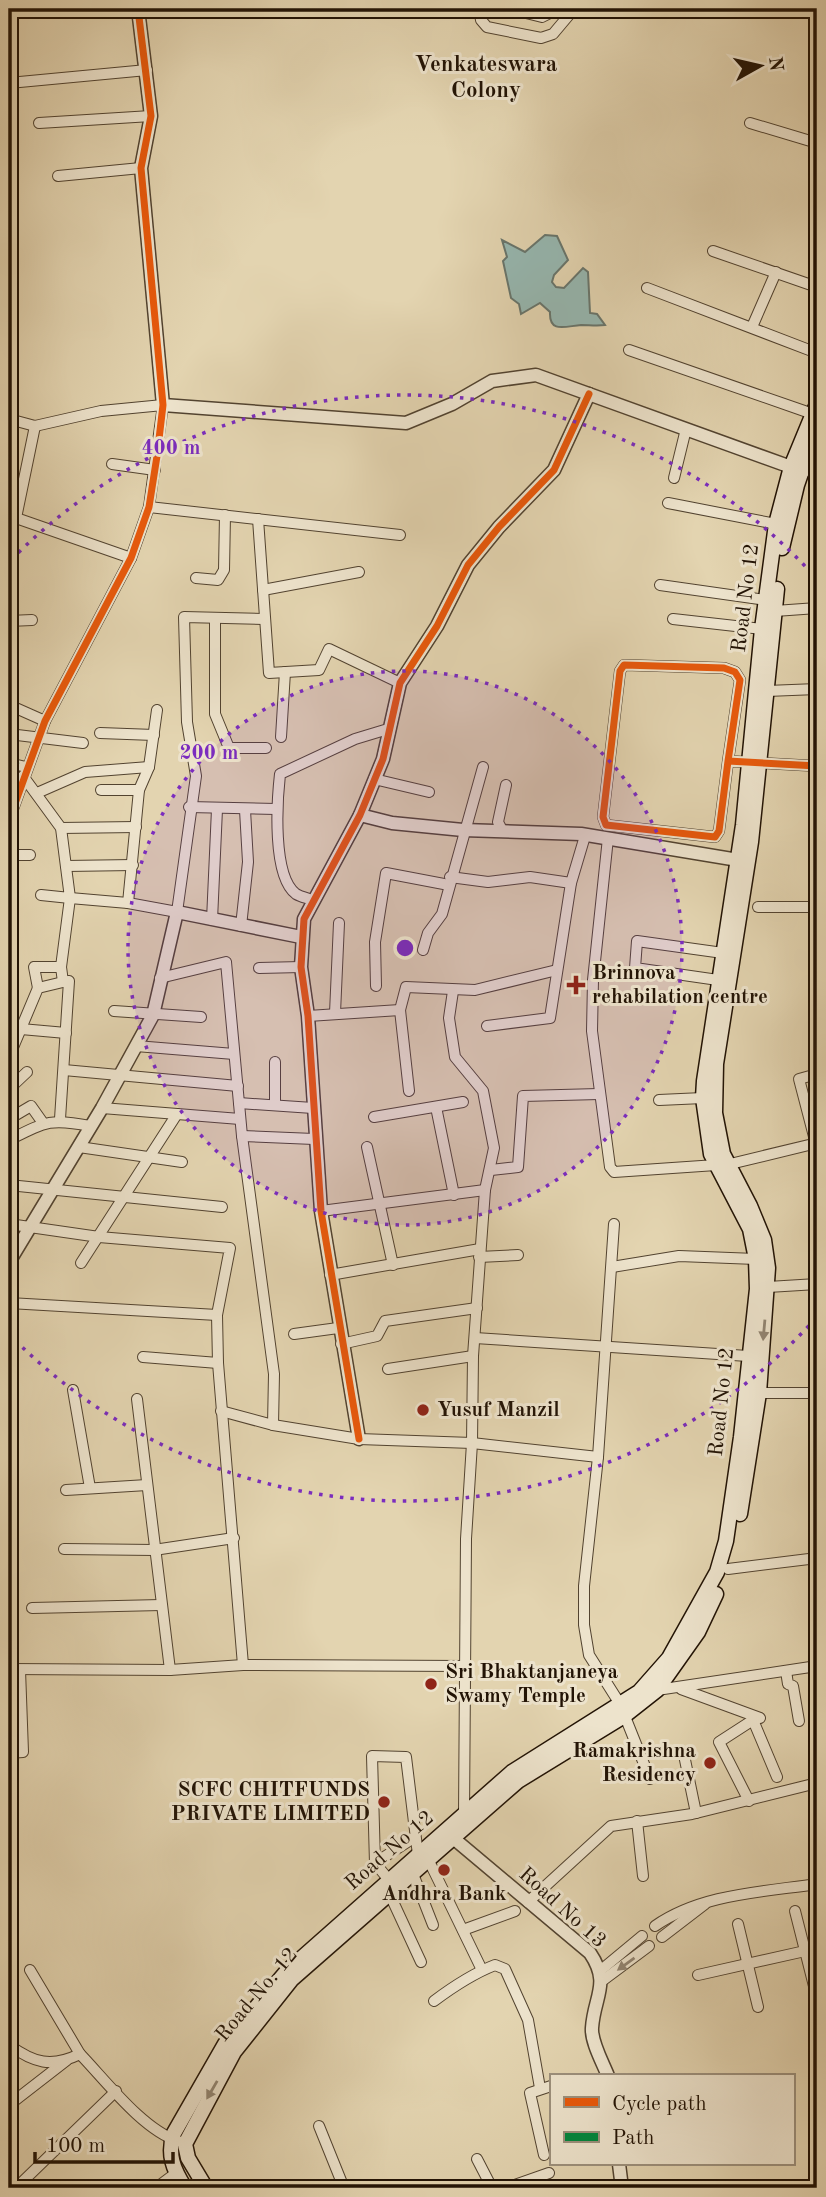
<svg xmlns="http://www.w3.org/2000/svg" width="826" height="2197" viewBox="0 0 826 2197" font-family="'Old Standard TT',serif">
	<rect width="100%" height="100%" fill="#e3d4b0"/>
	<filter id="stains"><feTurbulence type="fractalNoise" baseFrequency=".00286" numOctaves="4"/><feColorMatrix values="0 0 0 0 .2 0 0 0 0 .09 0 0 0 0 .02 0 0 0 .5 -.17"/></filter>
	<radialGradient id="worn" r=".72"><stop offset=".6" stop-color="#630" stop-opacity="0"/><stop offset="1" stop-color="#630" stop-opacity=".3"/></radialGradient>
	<path fill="#96b7b0" stroke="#68756c" stroke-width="2" d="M 545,235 L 557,236 L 568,260 L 554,275 L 552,282 L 556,287 L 564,288 L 583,268 L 588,272 L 590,313 L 597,314 L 605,325 C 597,326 589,325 581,325 C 566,326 549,334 550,312 L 540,303 L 521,314 L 519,304 L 511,298 L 503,261 L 507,257 L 502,240 L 525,252 Z"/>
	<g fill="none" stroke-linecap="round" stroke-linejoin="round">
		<g stroke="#524330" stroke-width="12">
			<g id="minor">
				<polyline points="479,9 481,20 487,27 541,38 553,34 574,9"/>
				<polyline points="510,9 542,17 552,12"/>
				<polyline points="9,83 147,70"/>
				<polyline points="39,123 151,116"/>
				<polyline points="750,123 817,143"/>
				<polyline points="58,176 141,168"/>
				<polyline points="713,251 817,287"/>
				<polyline points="647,288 817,353"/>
				<polyline points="752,327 776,272"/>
				<polyline points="629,350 813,414"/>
				<polyline points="9,419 35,426 101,411 163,405 149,507 131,558 45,721 9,820"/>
				<polyline points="35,426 16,518 131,558"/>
				<polyline points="112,464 155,470"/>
				<polyline points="802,471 817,470"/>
				<polyline points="674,478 686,429"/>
				<polyline points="668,503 776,524"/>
				<polyline points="149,507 400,535"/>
				<polyline points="258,519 269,673 319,670 329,649 400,683"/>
				<polyline points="196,578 218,580 224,570 225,515"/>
				<polyline points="660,585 766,600"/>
				<polyline points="263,590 359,572"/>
				<polyline points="775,611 817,608"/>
				<polyline points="215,619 215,714 229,748 266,748"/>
				<polyline points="673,619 762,629"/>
				<polyline points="9,621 32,620"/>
				<polyline points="767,691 817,689"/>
				<polyline points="9,705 45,721"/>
				<polyline points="100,733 154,735"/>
				<polyline points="9,734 83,743"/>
				<polyline points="281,737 285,672"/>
				<polyline points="728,761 740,680 735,672 724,668 624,665 620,671 603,817 606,825 715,837 719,831 728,761 817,766"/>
				<polyline points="9,763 26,767"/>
				<polyline points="23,776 61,828 70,898 41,895"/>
				<polyline points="374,779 429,792"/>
				<polyline points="101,790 139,790"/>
				<polyline points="37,793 85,772 149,767"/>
				<polyline points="189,807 276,809"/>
				<polyline points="61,828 136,827"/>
				<polyline points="503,832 498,822 506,785"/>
				<polyline points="608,838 593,980 592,1031 610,1167 614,1172 716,1165"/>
				<polyline points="9,855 30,855"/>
				<polyline points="66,866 133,865"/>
				<polyline points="450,877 488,882 530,877 571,883"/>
				<path d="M 312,900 C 307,898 301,897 296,894 C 272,876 277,801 280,774 L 355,739 L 388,729"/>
				<polyline points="128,903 139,790 149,767 157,710"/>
				<polyline points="758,907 817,907"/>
				<polyline points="212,920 217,809"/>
				<polyline points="241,926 248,862 245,810"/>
				<polyline points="423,950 428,933 442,914 483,767"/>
				<polyline points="259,968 301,967"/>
				<polyline points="160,978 226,962 242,1136 274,1374 273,1425"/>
				<polyline points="718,980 635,968 637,941 723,953"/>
				<polyline points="376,986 375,942 386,873 449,885"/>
				<polyline points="38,988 34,967 61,967"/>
				<polyline points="453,991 449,1018 455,1057 483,1091 494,1148 485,1190 473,1356 472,1443 466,1539 464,1814"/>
				<polyline points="114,1011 201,1017"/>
				<polyline points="335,1013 339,923"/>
				<polyline points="308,1016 400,1010"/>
				<polyline points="487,1026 550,1018 571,883 585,836"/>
				<polyline points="21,1029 66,1033"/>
				<polyline points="136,1046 234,1054"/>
				<polyline points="9,1057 38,988 63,982"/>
				<polyline points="275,1062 275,1105"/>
				<polyline points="64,1070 238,1086"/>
				<polyline points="9,1089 27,1072"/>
				<polyline points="409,1091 400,1010 406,987 475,990 557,970"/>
				<polyline points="659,1100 703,1098"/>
				<polyline points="239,1103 313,1108"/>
				<polyline points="436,1107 454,1195"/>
				<polyline points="102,1108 240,1119"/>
				<polyline points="374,1117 463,1102"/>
				<polyline points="9,1119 31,1106 43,1123"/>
				<polyline points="60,1119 69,981 63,982 61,967 70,898 128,903 177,912 196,776 187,722 184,617 264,619"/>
				<polyline points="242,1136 314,1139"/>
				<path d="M 9,1140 C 45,1122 50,1118 90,1126"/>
				<polyline points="79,1147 182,1162"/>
				<polyline points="367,1147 393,1265"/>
				<polyline points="817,1148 799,1079 817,1074"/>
				<polyline points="726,1165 817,1143"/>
				<polyline points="491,1170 518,1167 523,1096 599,1094"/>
				<polyline points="9,1185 222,1207"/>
				<polyline points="321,1211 485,1190"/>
				<polyline points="9,1224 99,1237 230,1248 217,1315 218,1363 243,1665"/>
				<polyline points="614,1224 598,1457 584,1586 584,1625 589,1655 620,1704 650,1779"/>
				<polyline points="479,1257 518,1255"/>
				<polyline points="81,1263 177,1114"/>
				<polyline points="612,1267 679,1256 756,1259"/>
				<polyline points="330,1275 480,1249"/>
				<polyline points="768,1287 817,1284"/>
				<polyline points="9,1303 217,1315"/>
				<polyline points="294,1334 338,1328"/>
				<polyline points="475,1338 748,1356"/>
				<polyline points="341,1344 377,1336 385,1321 477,1308"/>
				<polyline points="143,1357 218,1363"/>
				<polyline points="388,1369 473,1356"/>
				<polyline points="73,1390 90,1488"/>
				<polyline points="755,1393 817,1393"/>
				<polyline points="137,1399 170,1670"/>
				<polyline points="221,1411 273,1425 359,1439 472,1443 598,1457"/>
				<polyline points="66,1490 147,1485"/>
				<polyline points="64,1549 154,1550 234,1538"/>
				<polyline points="728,1569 817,1558"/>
				<polyline points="32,1608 161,1605"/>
				<polyline points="9,1669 170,1670 243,1665 465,1666"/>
				<polyline points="786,1671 788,1684 793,1686 799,1721"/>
				<polyline points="681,1689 760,1718"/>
				<polyline points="657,1690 817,1666"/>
				<polyline points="9,1753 23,1752 20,1670"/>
				<polyline points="684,1755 696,1813"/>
				<polyline points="749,1801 719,1742 753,1720 777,1777"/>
				<polyline points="637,1821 643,1876"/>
				<polyline points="429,1861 482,1970"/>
				<polyline points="375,1863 415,1837"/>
				<polyline points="413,1874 433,1925"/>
				<polyline points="389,1880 375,1863 372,1756 406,1757 418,1855"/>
				<polyline points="390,1895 421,1962"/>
				<polyline points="528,1902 611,1826 692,1814 817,1783"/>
				<polyline points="795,1911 817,1998"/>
				<polyline points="738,1924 758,2007"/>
				<path d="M 655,1926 C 701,1894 762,1892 817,1884"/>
				<polyline points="463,1930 515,1911"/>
				<polyline points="662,1937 705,1904"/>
				<polyline points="30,1970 80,2054"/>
				<polyline points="601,1970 642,1936"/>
				<polyline points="698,1975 805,1951"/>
				<polyline points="602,1981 649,1946"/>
				<path d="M 434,2001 C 454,1986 472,1974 495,1965 L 505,1969 L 528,2020 L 540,2088"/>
				<path d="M 9,2045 C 34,2063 51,2068 80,2054 C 106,2081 143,2130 178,2141"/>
				<polyline points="9,2105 67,2060"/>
				<polyline points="319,2126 344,2188"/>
				<polyline points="544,2155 530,2093 551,2086"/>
				<polyline points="477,2159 492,2188"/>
				<polyline points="16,2188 116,2091"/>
				<polyline points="156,2188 176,2173"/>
				<polyline points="506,2188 549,2173"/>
			</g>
		</g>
		<g stroke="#524330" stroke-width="15">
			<g id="tertiary">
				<polyline points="138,9 151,116 141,168 163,405 406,423 452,404 492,381 536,375 791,467"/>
				<polyline points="360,815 392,823 463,830 581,834 738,860"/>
				<polyline points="9,1262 102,1108 153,1015 177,912 301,937"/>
				<polyline points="359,1439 321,1211 308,1016 301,967 304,919 360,815 383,759 400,683 437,626 468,565 499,527 554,470 589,394"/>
				<path d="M 446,1832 L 590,1953 C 611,1984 594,1996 592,2028 C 591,2042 603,2063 608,2076"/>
				<polyline points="619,2164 622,2188"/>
			</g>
		</g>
		<g stroke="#221305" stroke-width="17">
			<g id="secondary">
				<polyline points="782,548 797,485 816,430"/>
				<polyline points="740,1514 759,1393 768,1268 764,1240 750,1206 723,1154 715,1113 716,1064 751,842 777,589"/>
				<path d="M 185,2188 C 173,2169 167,2154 174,2133 L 225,2044 L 287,1971 L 512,1772 L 639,1692 L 669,1658 L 717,1572 L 726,1541 L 741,1437 L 757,1289 L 756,1259 L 750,1229 L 711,1154 L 703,1098 L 704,1081 L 743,825 L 762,629 L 776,524 L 791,467 L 817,404"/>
				<polyline points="206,2188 188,2158 185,2144 234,2052 292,1979 518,1781 624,1716 657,1690 698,1632 716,1594"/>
			</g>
		</g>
		<use href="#minor" stroke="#ede3cc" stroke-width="10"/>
		<use href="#tertiary" stroke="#ede3cc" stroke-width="12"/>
		<use href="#secondary" stroke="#ede3cc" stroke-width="14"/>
		<polyline stroke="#00873e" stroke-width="5" stroke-dasharray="10 5" stroke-linecap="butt" points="9,763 26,767"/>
		<g stroke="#ede3cc" stroke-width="11">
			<g id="cycleway">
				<polyline points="728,761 740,680 735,672 724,668 624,665 620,671 603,817 606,825 715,837 719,831 728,761 817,766"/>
				<polyline points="9,820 45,721 131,558 149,507 157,456 163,405 141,168 151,116 138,9"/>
				<polyline points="359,1439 321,1211 308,1016 301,967 304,919 360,815 383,759 400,683 437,626 468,565 499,527 554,470 589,394"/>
			</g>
		</g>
		<use href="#cycleway" stroke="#e8590c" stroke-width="7"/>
	</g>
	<defs><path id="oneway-solid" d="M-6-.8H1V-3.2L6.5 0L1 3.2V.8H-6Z" transform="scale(1.75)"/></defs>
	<g fill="#928572">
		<use href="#oneway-solid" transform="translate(764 1330) rotate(95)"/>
		<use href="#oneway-solid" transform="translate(626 1964) rotate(144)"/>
		<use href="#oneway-solid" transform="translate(212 2090) rotate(120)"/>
	</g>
	<circle cx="405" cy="948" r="277" fill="#7b2cbf" fill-opacity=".12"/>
	<g fill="none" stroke="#7b2cbf" stroke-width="3.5" stroke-dasharray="3.5 7">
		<circle cx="405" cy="948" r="277"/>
		<path d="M816 1318A553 553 0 0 1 11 1336M11 560A553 553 0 0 1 816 578"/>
	</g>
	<g fill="#8f2418" stroke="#ede3cc" stroke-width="2.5">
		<path d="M572.5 974.5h7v7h7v7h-7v7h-7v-7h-7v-7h7z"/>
		<circle cx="423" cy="1410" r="7"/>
		<circle cx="431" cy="1684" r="7"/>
		<circle cx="710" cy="1763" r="7"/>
		<circle cx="384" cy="1802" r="7"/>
		<circle cx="444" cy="1870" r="7"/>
	</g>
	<g text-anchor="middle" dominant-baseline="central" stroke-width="6" stroke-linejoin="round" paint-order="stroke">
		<g font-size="21" fill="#221305" stroke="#ede3cc">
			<text transform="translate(746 598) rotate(-83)">Road No 12</text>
			<text transform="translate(722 1402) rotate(-84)">Road No 12</text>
			<text transform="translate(390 1851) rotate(-41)">Road No 12</text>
			<text transform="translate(562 1908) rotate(42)">Road No 13</text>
			<text transform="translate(257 1995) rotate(-50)">Road No. 12</text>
		</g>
		<g font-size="21" font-weight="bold" fill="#221305" stroke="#ede3cc" text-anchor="start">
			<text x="592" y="973">Brinnova<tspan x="592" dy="24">rehabilation centre</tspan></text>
			<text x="437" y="1410">Yusuf Manzil</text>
			<text x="445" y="1672">Sri Bhaktanjaneya<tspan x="445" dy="24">Swamy Temple</tspan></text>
			<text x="696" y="1751" text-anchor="end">Ramakrishna<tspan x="696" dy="24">Residency</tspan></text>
			<text x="370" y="1790" text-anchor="end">SCFC CHITFUNDS<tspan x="370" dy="24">PRIVATE LIMITED</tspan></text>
			<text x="444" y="1894" text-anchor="middle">Andhra Bank</text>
		</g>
		<g font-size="23" font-weight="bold" fill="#221305" stroke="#ede3cc">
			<text x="486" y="64">Venkateswara<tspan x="486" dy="26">Colony</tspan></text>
		</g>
	</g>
	<circle cx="405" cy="948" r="10" fill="#7b2cbf" stroke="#ede3cc" stroke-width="3.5"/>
	<g font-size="21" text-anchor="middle" font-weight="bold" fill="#7b2cbf" stroke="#ede3cc" stroke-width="6" stroke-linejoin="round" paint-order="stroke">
		<text x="171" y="454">400 m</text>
		<text x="209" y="759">200 m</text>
	</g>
	<rect width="826" height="2197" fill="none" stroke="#e3d4b0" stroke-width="35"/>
	<rect x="10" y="10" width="805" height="2176" fill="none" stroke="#221305" stroke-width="3.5"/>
	<rect x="18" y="18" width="791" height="2162" fill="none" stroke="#221305" stroke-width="2"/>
	<rect x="550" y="2074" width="245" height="91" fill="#ede3cc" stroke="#9c907c" stroke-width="2"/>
	<rect x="564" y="2097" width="35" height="10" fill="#e8590c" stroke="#9c907c" stroke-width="2"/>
	<text x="612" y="2110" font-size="21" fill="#221305">Cycle path</text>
	<rect x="564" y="2132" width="35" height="10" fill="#00873e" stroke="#9c907c" stroke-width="2"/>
	<text x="612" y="2144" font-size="21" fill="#221305">Path</text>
	<g transform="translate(760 66) rotate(82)" stroke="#ede3cc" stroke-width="5" paint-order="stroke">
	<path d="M0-5L12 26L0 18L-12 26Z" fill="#221305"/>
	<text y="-10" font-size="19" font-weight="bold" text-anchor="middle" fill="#221305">N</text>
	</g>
	<path d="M35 2152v10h138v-10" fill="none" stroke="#221305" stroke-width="3.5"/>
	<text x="46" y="2152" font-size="21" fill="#221305" stroke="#ede3cc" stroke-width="5" paint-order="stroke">100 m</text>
	<rect width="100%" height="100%" filter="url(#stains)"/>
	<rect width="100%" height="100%" fill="url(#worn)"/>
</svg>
